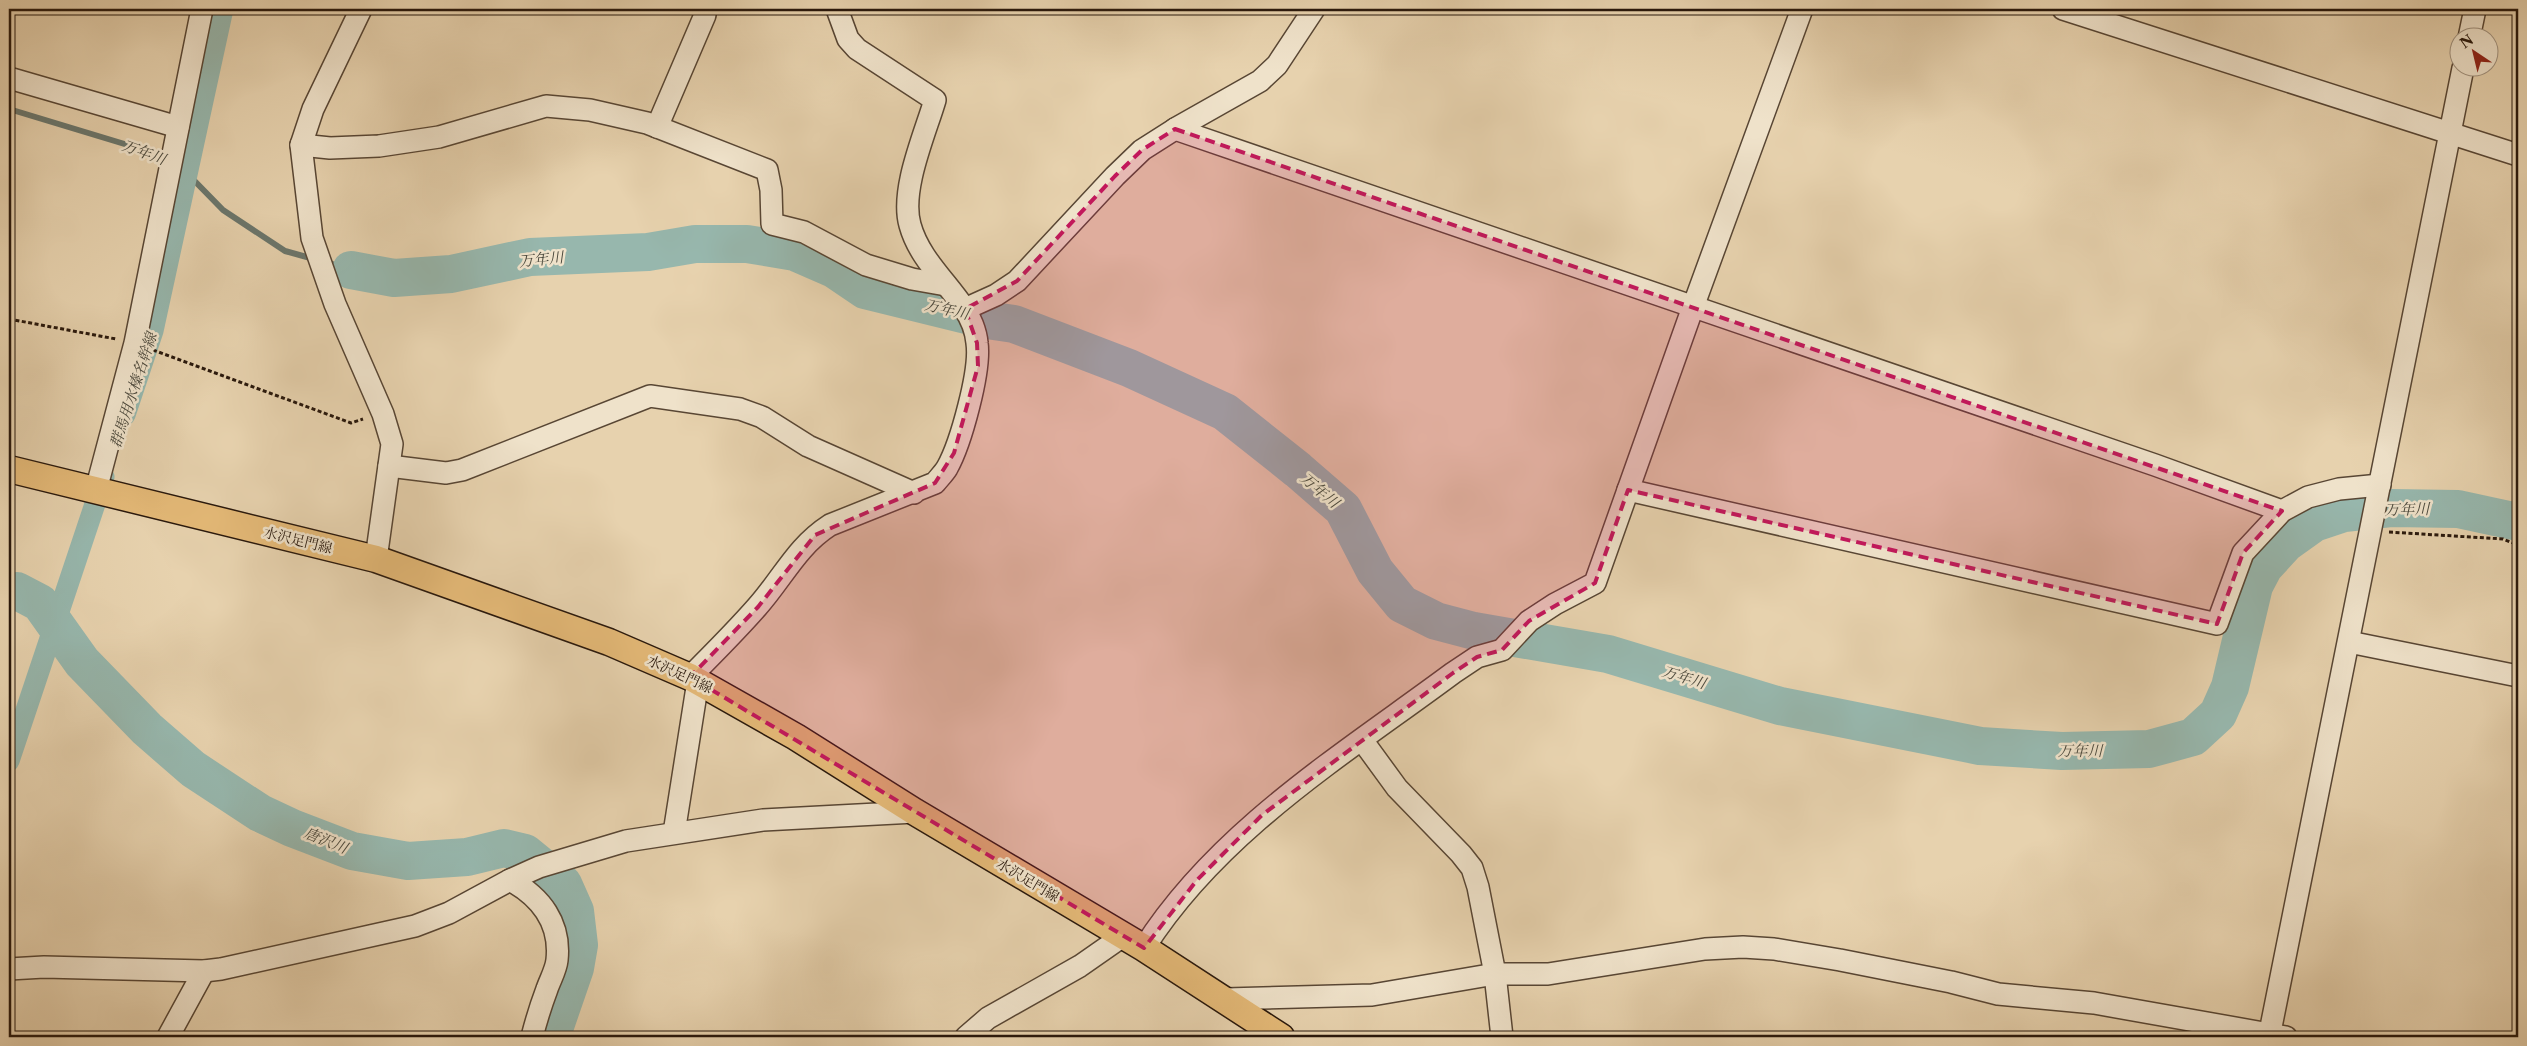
<svg xmlns="http://www.w3.org/2000/svg" width="2527" height="1046" viewBox="0 0 2527 1046" font-family="'Libre Caslon Text','Noto Serif JP',serif">
	<rect width="100%" height="100%" fill="#e7d2ae"/>
	<filter id="stains"><feTurbulence type="fractalNoise" baseFrequency=".004" numOctaves="4"/><feColorMatrix values="0 0 0 0 .2 0 0 0 0 .09 0 0 0 0 .02 0 0 0 .5 -.17"/></filter>
	<radialGradient id="worn" r=".72"><stop offset=".6" stop-color="#630" stop-opacity="0"/><stop offset="1" stop-color="#630" stop-opacity=".3"/></radialGradient>
	<g fill="none" stroke-linecap="round" stroke-linejoin="round">
		<g stroke="#6b776d" stroke-width="6">
			<polyline points="9,109 151,152 179,165 223,210 285,251 314,259"/>
			<polyline points="326,262 351,270"/>
		</g>
		<g stroke="#97b7ad" stroke-width="21">
			<polyline points="125,415 153,331 223,9"/>
			<polyline points="9,761 104,477"/>
		</g>
		<g stroke="#97b7ad" stroke-width="38">
			<polyline points="351,270 394,278 451,274 530,257 648,252 695,244 747,244 795,252 834,269 865,290 987,320 1014,324 1129,368 1225,412 1298,470 1343,509 1375,571 1402,604 1436,621 1474,631 1608,654 1780,706 1980,746 2062,751 2149,749 2193,737 2218,714 2230,687 2254,586 2264,567 2286,543 2314,523 2344,513 2391,508 2458,509 2518,522"/>
			<polyline points="9,592 17,591 40,603 82,662 147,729 193,769 260,813 292,828 352,851 408,861 467,857 504,848 525,853 563,884 575,911 579,945 575,968 554,1029 554,1037"/>
		</g>
		<g stroke="#584634" stroke-width="24">
			<g id="minor">
				<polyline points="361,9 313,109 301,145 312,238 335,304 383,414 392,444 376,559"/>
				<polyline points="2063,9 2518,155"/>
				<polyline points="2469,38 2475,9"/>
				<polyline points="9,78 178,127"/>
				<polyline points="657,127 705,15"/>
				<polyline points="1175,129 2155,465 2282,511"/>
				<polyline points="301,145 330,148 379,146 439,137 546,106 590,110 647,123 767,170 771,190 772,224 804,232 866,265 912,279 946,285"/>
				<polyline points="965,309 996,295 1017,281 1115,176 1142,150 1175,129 1260,81 1277,65 1314,9"/>
				<polyline points="389,466 446,473 462,470 650,396 740,409 762,417 808,446 914,493"/>
				<polyline points="96,490 135,343 202,9"/>
				<polyline points="1628,490 2217,624 2243,553 2282,511 2308,497 2339,489 2380,485"/>
				<polyline points="2349,642 2518,676"/>
				<path d="M 690,677 C 713,654 736,631 757,607 C 783,578 796,547 830,525 L 935,483 C 939,478 944,473 947,468 C 961,443 981,370 977,343 C 976,331 970,317 964,308 C 946,281 919,258 910,225 C 900,190 925,134 935,100 L 857,49 L 848,39 L 837,9"/>
				<polyline points="1362,740 1397,788 1461,854 1472,868 1478,887 1495,974 1502,1037"/>
				<polyline points="674,833 698,681"/>
				<path d="M 510,880 C 541,897 561,923 557,960 C 556,970 550,980 547,989 C 541,1005 536,1021 532,1037"/>
				<path d="M 1144,948 C 1218,831 1344,754 1453,673 L 1477,657 L 1502,650 L 1529,621 L 1555,604 L 1595,583 L 1693,307 L 1802,9"/>
				<polyline points="9,969 44,967 204,971 221,969 415,926 449,913 510,880 539,867 626,841 763,820 915,812"/>
				<polyline points="1226,999 1372,995 1495,974 1548,974 1705,949 1743,947 1774,949 1840,960 1951,982 1998,994 2094,1003 2286,1037"/>
				<polyline points="168,1037 204,971"/>
				<polyline points="966,1037 988,1018 1080,966 1123,936"/>
				<polyline points="2269,1037 2463,68"/>
			</g>
		</g>
		<g stroke="#29180c" stroke-width="29">
			<polyline id="major" points="9,469 376,559 609,642 690,677 796,737 915,812 1144,948 1281,1037"/>
		</g>
		<g stroke="#29180c" stroke-width="3" stroke-dasharray="4 2.5" stroke-linecap="butt">
			<polyline points="9,319 116,339"/>
			<polyline points="153,350 351,423 363,419"/>
			<polyline points="2389,532 2503,539 2518,545"/>
		</g>
		<use href="#minor" stroke="#efe2ca" stroke-width="21"/>
		<use href="#major" stroke="#e4b977" stroke-width="26"/>
	</g>
	<path fill="#c2185b" fill-opacity="0.2" stroke="#c2185b" stroke-width="4" stroke-dasharray="10 6" stroke-linejoin="round" d="M 1175,129 L 2282,511 L 2243,553 L 2217,624 L 1628,490 L 1595,583 L 1529,621 L 1502,650 L 1477,657 L 1453,673 L 1262,815 L 1197,880 L 1144,948 L 690,677 L 758,607 L 815,535 L 935,483 L 954,453 L 978,366 L 977,343 L 965,309 L 1017,281 L 1115,176 L 1142,150 Z"/>
	<g text-anchor="middle" dominant-baseline="central" stroke-width="5" stroke-linejoin="round" paint-order="stroke">
		<g font-size="14" fill="#29180c" stroke="#efe2ca">
			<text transform="translate(298 540) rotate(14)">水沢足門線</text>
			<text transform="translate(680 674) rotate(25)">水沢足門線</text>
			<text transform="translate(1028 880) rotate(31)">水沢足門線</text>
		</g>
		<g font-size="15" font-style="italic" fill="#4a483c" stroke="#efe2ca">
			<text transform="translate(144 152) rotate(20)">万年川</text>
			<text transform="translate(541 259) rotate(-6)">万年川</text>
			<text transform="translate(947 309) rotate(13)">万年川</text>
			<text transform="translate(133 390) rotate(-72)">群馬用水榛名幹線</text>
			<text transform="translate(1320 490) rotate(40)">万年川</text>
			<text transform="translate(2407 509) rotate(-1)">万年川</text>
			<text transform="translate(1684 677) rotate(17)">万年川</text>
			<text x="2080" y="750">万年川</text>
			<text transform="translate(326 840) rotate(22)">唐沢川</text>
		</g>
	</g>
	<rect width="2527" height="1046" fill="none" stroke="#e7d2ae" stroke-width="30"/>
	<rect x="10" y="10" width="2507" height="1026" fill="none" stroke="#29180c" stroke-width="2.5"/>
	<rect x="15" y="15" width="2497" height="1016" fill="none" stroke="#29180c"/>
	<g transform="translate(2474 52) rotate(325)"><circle r="24" fill="#efe2ca" stroke="#a0917e"/>
	<path d="M0-4L9 19L0 12L-9 19Z" fill="#8f2418"/>
	<text y="-8" font-size="14" font-weight="bold" text-anchor="middle" fill="#29180c">N</text>
	</g>
	<rect width="100%" height="100%" filter="url(#stains)"/>
	<rect width="100%" height="100%" fill="url(#worn)"/>
</svg>
